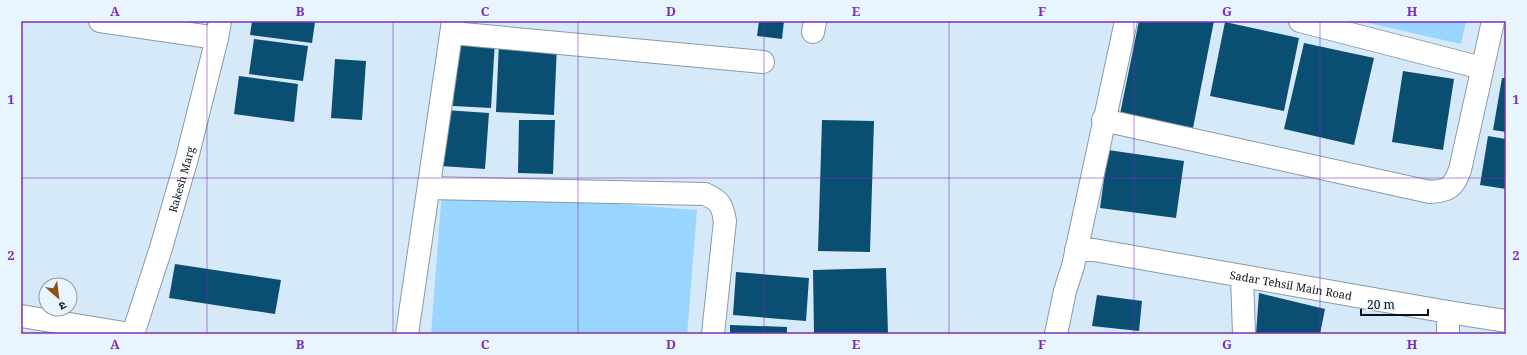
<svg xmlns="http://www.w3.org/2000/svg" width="1527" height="355" viewBox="0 0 1527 355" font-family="'Noto Serif','Noto Sans Devanagari',serif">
	<rect width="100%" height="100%" fill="#d5e9f8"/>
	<g fill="#98d5ff">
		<polygon points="1360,21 1466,21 1461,44"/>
		<polygon points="442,191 697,210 687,334 431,334"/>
	</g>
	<g fill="#0a4e72">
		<polygon points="252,21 315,22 312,43 250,35"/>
		<polygon points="759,21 784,21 782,39 757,36"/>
		<polygon points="1139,21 1214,21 1193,128 1120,114"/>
		<polygon points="1225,22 1299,38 1284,111 1210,96"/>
		<polygon points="457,38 495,40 491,108 453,106"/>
		<polygon points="254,39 308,46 303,81 249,74"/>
		<polygon points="499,42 557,44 554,115 496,112"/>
		<polygon points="1304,43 1374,58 1354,145 1284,129"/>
		<polygon points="335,59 366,61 362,120 331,118"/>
		<polygon points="1403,71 1454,79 1443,150 1392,142"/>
		<polygon points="239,76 298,84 294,122 234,114"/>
		<polygon points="1502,78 1506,78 1506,132 1493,130"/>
		<polygon points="445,110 489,113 485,169 441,166"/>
		<polygon points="519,120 555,120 553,174 518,173"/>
		<polygon points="822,120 874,121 870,252 818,251"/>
		<polygon points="1488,136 1506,139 1506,189 1480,185"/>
		<polygon points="1108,150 1184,161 1176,218 1100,208"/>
		<polygon points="175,264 281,280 275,314 169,298"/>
		<polygon points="886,268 888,334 814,334 813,270"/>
		<polygon points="736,272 809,278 806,321 733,315"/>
		<polygon points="1259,293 1325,309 1320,334 1256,334"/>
		<polygon points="1097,295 1142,301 1139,331 1092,326"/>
		<polygon points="730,325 787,327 787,334 730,334"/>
	</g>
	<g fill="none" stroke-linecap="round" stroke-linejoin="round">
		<g stroke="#879aa7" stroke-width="24">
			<g id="street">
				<polyline points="100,21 217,38"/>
				<polyline points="1300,21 1482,68"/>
				<polyline points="813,32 815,21"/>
				<polyline points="452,33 763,62"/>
				<path d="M 1103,120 L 1430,192 C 1450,190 1452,189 1460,170 L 1493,21"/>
				<path d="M 429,188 L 705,194 C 720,201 722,204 725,221 L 713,334"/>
				<path id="s1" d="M 1076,250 L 1094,250 L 1448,312 L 1506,321"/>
				<polyline points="1242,276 1244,334"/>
				<polyline points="1448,312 1448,334"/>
				<polyline points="21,316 130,334"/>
				<path id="s2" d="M 133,334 L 161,248 L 187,158 L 217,38 L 220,21"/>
				<polyline points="407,334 453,21"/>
				<polyline points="1056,334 1065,291 1073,266 1126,21"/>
			</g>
		</g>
		<use href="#street" stroke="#fff" stroke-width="22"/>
	</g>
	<path fill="none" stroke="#7b2cbf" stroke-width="1" stroke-opacity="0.55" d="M 207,21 L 207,334M 393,21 L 393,334M 578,21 L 578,334M 764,21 L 764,334M 949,21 L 949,334M 1134,21 L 1134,334M 1320,21 L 1320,334M 21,178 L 1506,178"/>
	<g text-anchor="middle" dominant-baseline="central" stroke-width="4" stroke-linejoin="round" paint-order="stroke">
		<g font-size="11" fill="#0c1318" stroke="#e9f5fe">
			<text stroke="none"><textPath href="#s2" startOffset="162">Rakesh Marg</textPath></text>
			<text stroke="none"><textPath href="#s1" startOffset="218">Sadar Tehsil Main Road</textPath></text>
		</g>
	</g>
	<rect width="1527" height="355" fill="none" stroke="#e9f5fe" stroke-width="44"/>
	<g transform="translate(58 297) rotate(152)"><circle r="19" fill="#e9f5fe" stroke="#919ba2"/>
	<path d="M0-3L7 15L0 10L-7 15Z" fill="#8d4f12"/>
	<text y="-6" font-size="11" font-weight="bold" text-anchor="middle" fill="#0c1318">उ</text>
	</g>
	<path d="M1361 309v6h67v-6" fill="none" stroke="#0c1318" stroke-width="2"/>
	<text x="1367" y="309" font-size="12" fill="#0c1318" stroke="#e9f5fe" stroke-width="3" paint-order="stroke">20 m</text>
	<rect x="22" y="22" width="1483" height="311" fill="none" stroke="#7b2cbf" stroke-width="1.5"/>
	<g font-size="13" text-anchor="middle" font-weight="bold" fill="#7b2cbf">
		<text x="115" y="16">A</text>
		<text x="300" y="16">B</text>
		<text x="485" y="16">C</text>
		<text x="671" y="16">D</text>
		<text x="856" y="16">E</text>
		<text x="1042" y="16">F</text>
		<text x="1227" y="16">G</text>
		<text x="1412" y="16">H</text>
		<text x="11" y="104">1</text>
		<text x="1516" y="104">1</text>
		<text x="11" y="260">2</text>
		<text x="1516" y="260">2</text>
		<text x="115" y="349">A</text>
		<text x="300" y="349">B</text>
		<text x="485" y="349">C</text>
		<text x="671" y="349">D</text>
		<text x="856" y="349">E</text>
		<text x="1042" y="349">F</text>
		<text x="1227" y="349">G</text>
		<text x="1412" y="349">H</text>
	</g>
</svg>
